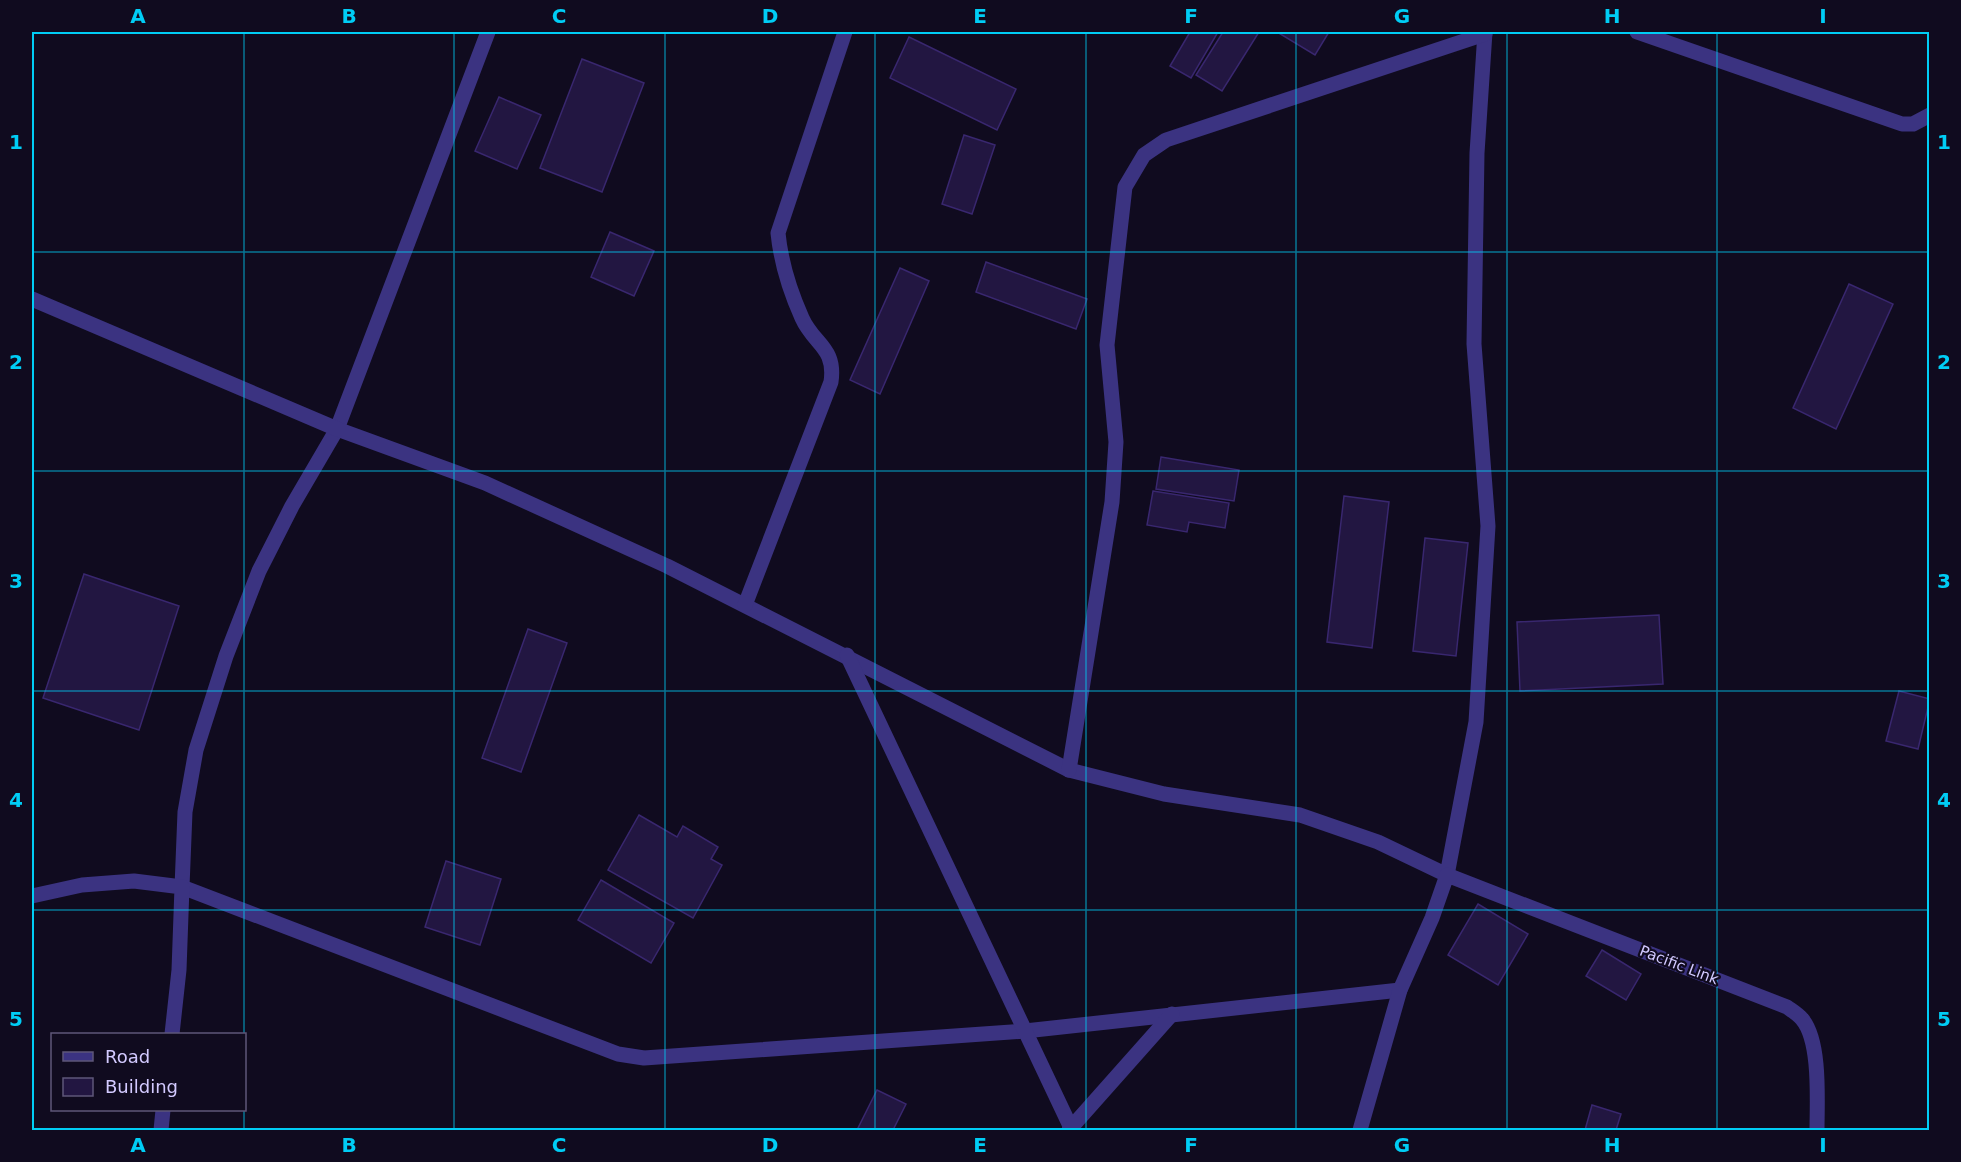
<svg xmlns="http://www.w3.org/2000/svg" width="1961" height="1162" viewBox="0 0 1961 1162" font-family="'DejaVu Sans',sans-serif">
	<rect width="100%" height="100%" fill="#100b1f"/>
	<g fill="#221641" stroke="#39276f" stroke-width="1.5">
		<polygon points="1190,32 1218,32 1191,78 1170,66"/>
		<polygon points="1223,32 1259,32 1222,91 1196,75"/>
		<polygon points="1277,32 1329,32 1315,55"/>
		<polygon points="909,37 1016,89 997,130 890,78"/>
		<polygon points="582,59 644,83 602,192 540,168"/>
		<polygon points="499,97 541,115 517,169 475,151"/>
		<polygon points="964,135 995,145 972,214 942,204"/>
		<polygon points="610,232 654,251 634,296 591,277"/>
		<polygon points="986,262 1087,299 1076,329 976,292"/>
		<polygon points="900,268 929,281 880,394 850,380"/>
		<polygon points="1849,284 1893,304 1836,429 1793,408"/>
		<polygon points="1161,457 1239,470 1234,501 1156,489"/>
		<polygon points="1153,491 1229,503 1225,528 1189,522 1187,532 1147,525"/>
		<polygon points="1344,496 1389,502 1372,648 1327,642"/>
		<polygon points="1425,538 1468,543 1456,656 1413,651"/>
		<polygon points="84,574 179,606 139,730 43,698"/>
		<polygon points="1659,615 1663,684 1520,691 1517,622"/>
		<polygon points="528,629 567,643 521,772 482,758"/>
		<polygon points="1899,691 1930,699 1918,749 1886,741"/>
		<polygon points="639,815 677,837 683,826 718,847 711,859 722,865 693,918 608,870"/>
		<polygon points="446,861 501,879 480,945 425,927"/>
		<polygon points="601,880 674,923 651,963 578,920"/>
		<polygon points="1478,904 1528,934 1498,985 1448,955"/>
		<polygon points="1602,950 1641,974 1626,1000 1586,976"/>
		<polygon points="877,1090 906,1104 893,1130 857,1130"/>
		<polygon points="1592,1105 1621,1114 1616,1130 1585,1130"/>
	</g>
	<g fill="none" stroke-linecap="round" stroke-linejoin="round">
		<g stroke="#3b3381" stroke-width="15">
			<polyline points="488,32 337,429 292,506 259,571 226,656 196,750 185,812 182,887 618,1054 644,1058 1025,1031 1400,990"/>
			<polyline points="1637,32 1902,124 1913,124 1930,115"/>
			<polyline points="32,299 337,429 485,483 667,566 1069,770 1164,794 1300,815 1378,842 1447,875 1476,722 1488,526 1474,344 1477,153 1485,32"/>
			<path d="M 745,605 L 831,382 C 836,347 814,345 802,318 C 789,289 781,263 778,233 L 845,32"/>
			<polyline points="847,655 1072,1130"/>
			<polyline points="1069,770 1112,502 1116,442 1107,345 1125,187 1144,155 1166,140 1485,34"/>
			<polyline points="32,896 82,885 134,881 182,887 179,970 172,1034"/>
			<polyline points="161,1130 163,1110"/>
			<polyline points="1069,1130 1172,1014"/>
			<path d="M 1360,1130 L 1400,990 L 1432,918 L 1447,875 L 1787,1007 C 1791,1010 1798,1014 1802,1019 C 1821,1041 1817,1102 1817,1130"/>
		</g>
	</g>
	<path fill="none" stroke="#00cdf5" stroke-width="1.5" stroke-opacity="0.55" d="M 244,32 L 244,1034M 454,32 L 454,1130M 665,32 L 665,1130M 875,32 L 875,1130M 1086,32 L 1086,1130M 1296,32 L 1296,1130M 1507,32 L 1507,1130M 1717,32 L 1717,1130M 32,252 L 1930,252M 32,471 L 1930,471M 32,691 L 1930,691M 32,910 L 1930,910M 244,1110 L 244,1130"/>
	<g text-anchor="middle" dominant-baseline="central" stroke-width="4.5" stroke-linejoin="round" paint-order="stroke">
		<g font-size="15" fill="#d3caff" stroke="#100b1f">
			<text transform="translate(1679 965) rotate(21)">Pacific Link</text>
		</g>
	</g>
	<rect width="1961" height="1162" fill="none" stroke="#100b1f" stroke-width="66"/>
	<rect x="51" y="1033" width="195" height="78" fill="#100b1f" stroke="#5e5779" stroke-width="1.5"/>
	<rect x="63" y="1052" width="30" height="9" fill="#3b3381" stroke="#5e5779" stroke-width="1.5"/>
	<text x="105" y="1063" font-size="18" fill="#d3caff">Road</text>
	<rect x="63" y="1078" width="30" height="18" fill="#221641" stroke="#5e5779" stroke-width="1.5"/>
	<text x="105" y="1093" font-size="18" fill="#d3caff">Building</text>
	<rect x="33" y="33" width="1895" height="1096" fill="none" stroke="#00cdf5" stroke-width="2"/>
	<g font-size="20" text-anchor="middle" font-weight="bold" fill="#00cdf5">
		<text x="138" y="23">A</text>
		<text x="349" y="23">B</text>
		<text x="559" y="23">C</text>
		<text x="770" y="23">D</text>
		<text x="980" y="23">E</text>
		<text x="1191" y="23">F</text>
		<text x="1402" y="23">G</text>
		<text x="1612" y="23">H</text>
		<text x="1823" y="23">I</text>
		<text x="16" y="149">1</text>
		<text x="1944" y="149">1</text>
		<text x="16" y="369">2</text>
		<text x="1944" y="369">2</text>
		<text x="16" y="588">3</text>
		<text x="1944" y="588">3</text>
		<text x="16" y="807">4</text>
		<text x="1944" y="807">4</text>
		<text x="16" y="1026">5</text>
		<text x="1944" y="1026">5</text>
		<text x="138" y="1152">A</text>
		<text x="349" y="1152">B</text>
		<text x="559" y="1152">C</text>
		<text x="770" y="1152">D</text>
		<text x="980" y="1152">E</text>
		<text x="1191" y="1152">F</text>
		<text x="1402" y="1152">G</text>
		<text x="1612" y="1152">H</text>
		<text x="1823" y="1152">I</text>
	</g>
</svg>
